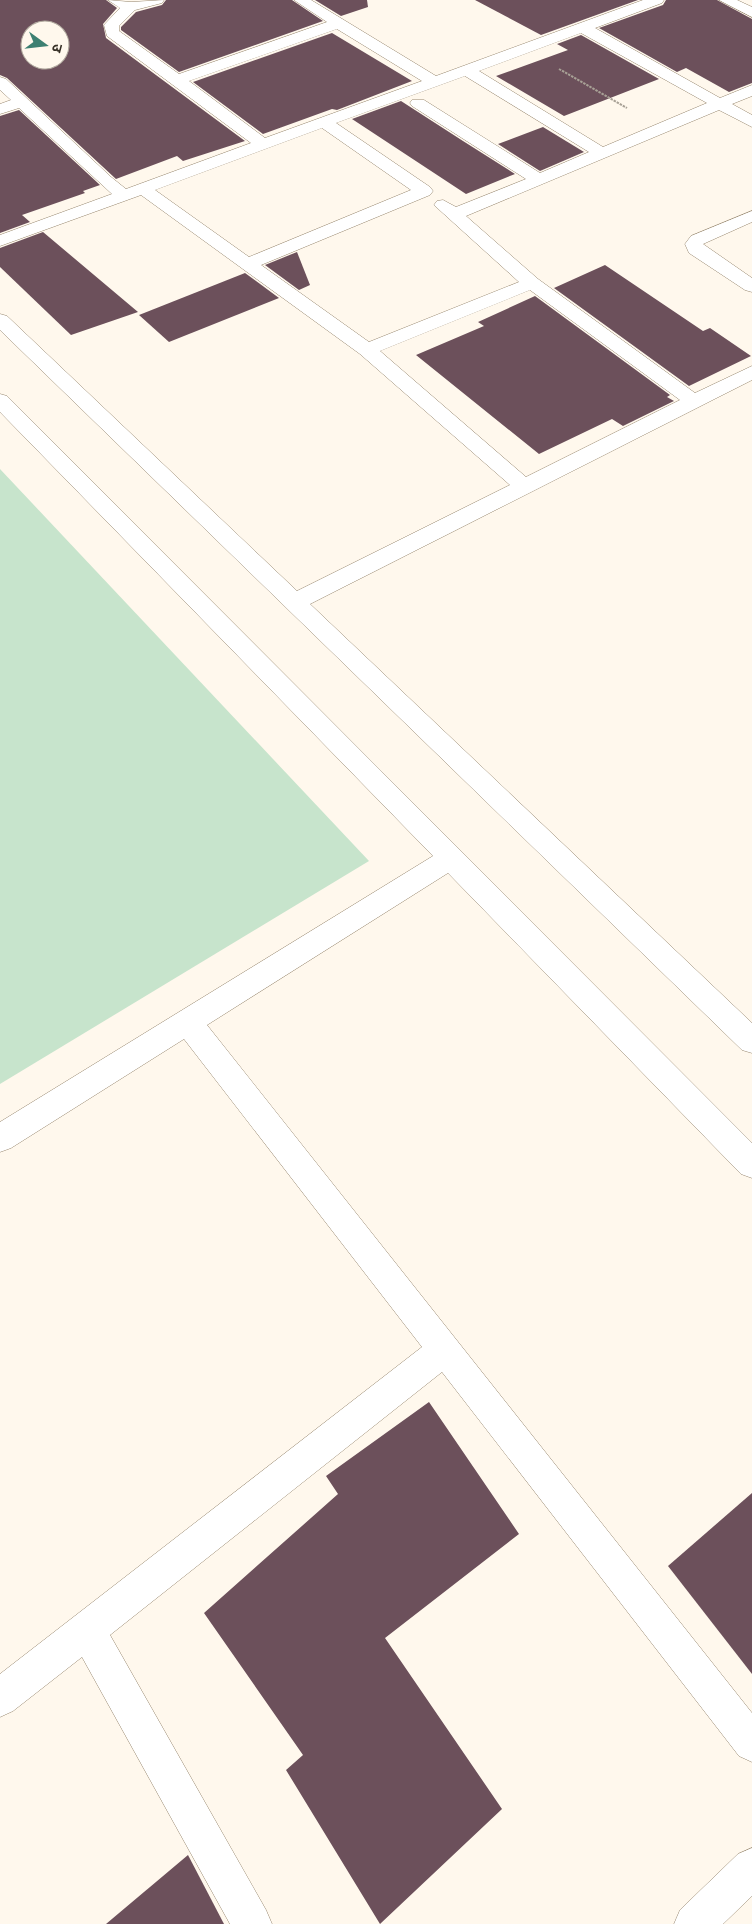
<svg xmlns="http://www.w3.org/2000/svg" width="752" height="1924" viewBox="0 0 752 1924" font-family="'Crimson Pro','Noto Sans Devanagari',serif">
	<rect width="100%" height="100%" fill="#fff8ed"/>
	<polygon fill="#c7e4cc" points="0,469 369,861 0,1084"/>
	<g fill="#6c505b" fill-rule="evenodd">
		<path d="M 0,0 L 106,0 L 117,8 L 103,24 L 106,38 L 245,141 L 183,161 L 177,156 L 116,179 L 7,78 L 0,75 ZM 30,30 L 60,30 L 60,60 L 30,60 Z"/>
		<polygon points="166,0 292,0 323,21 179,72 121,30 121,27 136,12 162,5"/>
		<polygon points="315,0 367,0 368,7 341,16"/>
		<polygon points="475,0 638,0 541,35"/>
		<polygon points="666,0 717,0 752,19 752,83 729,92 686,68 677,72 599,28 663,5"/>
		<polygon points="332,33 412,81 337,110 332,109 263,134 193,82"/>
		<polygon points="581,35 659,79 564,116 496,76 568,50 557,44"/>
		<polygon points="401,101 463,141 515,174 466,194 352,119"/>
		<polygon points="19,110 100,185 83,191 85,193 22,215 30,222 0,233 0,116"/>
		<polygon points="543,127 584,152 540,171 498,144"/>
		<polygon points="43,232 138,312 71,335 0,267 0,248"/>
		<polygon points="297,252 310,285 299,290 265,265"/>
		<polygon points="605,265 703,331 710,328 751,356 689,386 554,288"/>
		<polygon points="245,273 279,298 169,342 139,315"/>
		<polygon points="535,296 670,395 667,397 674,401 623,426 612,419 539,454 416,355 484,326 478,322"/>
		<polygon points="429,1402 519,1534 385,1638 502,1809 380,1924 286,1770 303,1755 204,1613 338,1494 326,1476"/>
		<polygon points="752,1493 752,1674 668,1566"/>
		<polygon points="188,1855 224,1924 106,1924"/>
	</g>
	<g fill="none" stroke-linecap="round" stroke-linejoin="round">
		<g stroke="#96866e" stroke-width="1">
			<g id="minor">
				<path d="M 108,0 L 131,2 L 164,0 L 162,3 L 135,10 L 119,26 L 119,31 L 179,74 L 327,22 L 294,0 L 311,0 L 436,76 L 643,0 L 664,0 L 662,3 L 595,28 L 720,98 L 752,85 L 752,96 L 732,104 L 752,115 L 752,127 L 719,110 L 466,216 L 538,279 L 695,393 L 752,366 L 752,380 L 310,604 L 752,1023 L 752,1053 L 742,1050 L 0,330 L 0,314 L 7,316 L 297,591 L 510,485 L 360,354 L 141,195 L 0,246 L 0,235 L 112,194 L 19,108 L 0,114 L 0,104 L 11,100 L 0,90 L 0,77 L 6,79 L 111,177 L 126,189 L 251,143 L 107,36 L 104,25 L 120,8 ZM 337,29 L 422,81 L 265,138 L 189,81 ZM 581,33 L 707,103 L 603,147 L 479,71 ZM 465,76 L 589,152 L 540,173 L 424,100 L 412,100 L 410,103 L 412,106 L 526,179 L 456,207 L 443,200 L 437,201 L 434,205 L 519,282 L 369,342 L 261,265 L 430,195 L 433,191 L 430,187 L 336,123 ZM 322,128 L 411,190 L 249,257 L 155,190 ZM 530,290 L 680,400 L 526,477 L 380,351 Z"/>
				<polygon points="719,0 737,0 752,7 752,17"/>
				<polygon points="752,211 752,222 703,244 752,278 752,292 745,290 689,253 685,244 691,236"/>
				<polygon points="0,394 7,396 752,1143 752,1178 741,1174 448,873 207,1025 752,1713 752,1762 739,1756 442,1372 110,1635 266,1910 272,1924 230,1924 82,1657 13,1711 0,1717 0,1674 422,1347 184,1039 11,1148 0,1152 0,1122 433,856 0,412"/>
				<polygon points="752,1848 752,1896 723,1924 674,1924 680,1910 738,1854"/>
			</g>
		</g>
		<polyline stroke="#a8a196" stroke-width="2" stroke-dasharray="2.5 1" stroke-linecap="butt" points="559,69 627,108"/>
		<use href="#minor" fill="#fff" fill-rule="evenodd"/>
	</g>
	<g transform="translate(45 45) rotate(105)"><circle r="24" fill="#fff8ed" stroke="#afa89d"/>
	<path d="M0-4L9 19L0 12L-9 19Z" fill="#3d8072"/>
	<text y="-8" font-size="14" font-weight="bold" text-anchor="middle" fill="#373026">उ</text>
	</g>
</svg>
